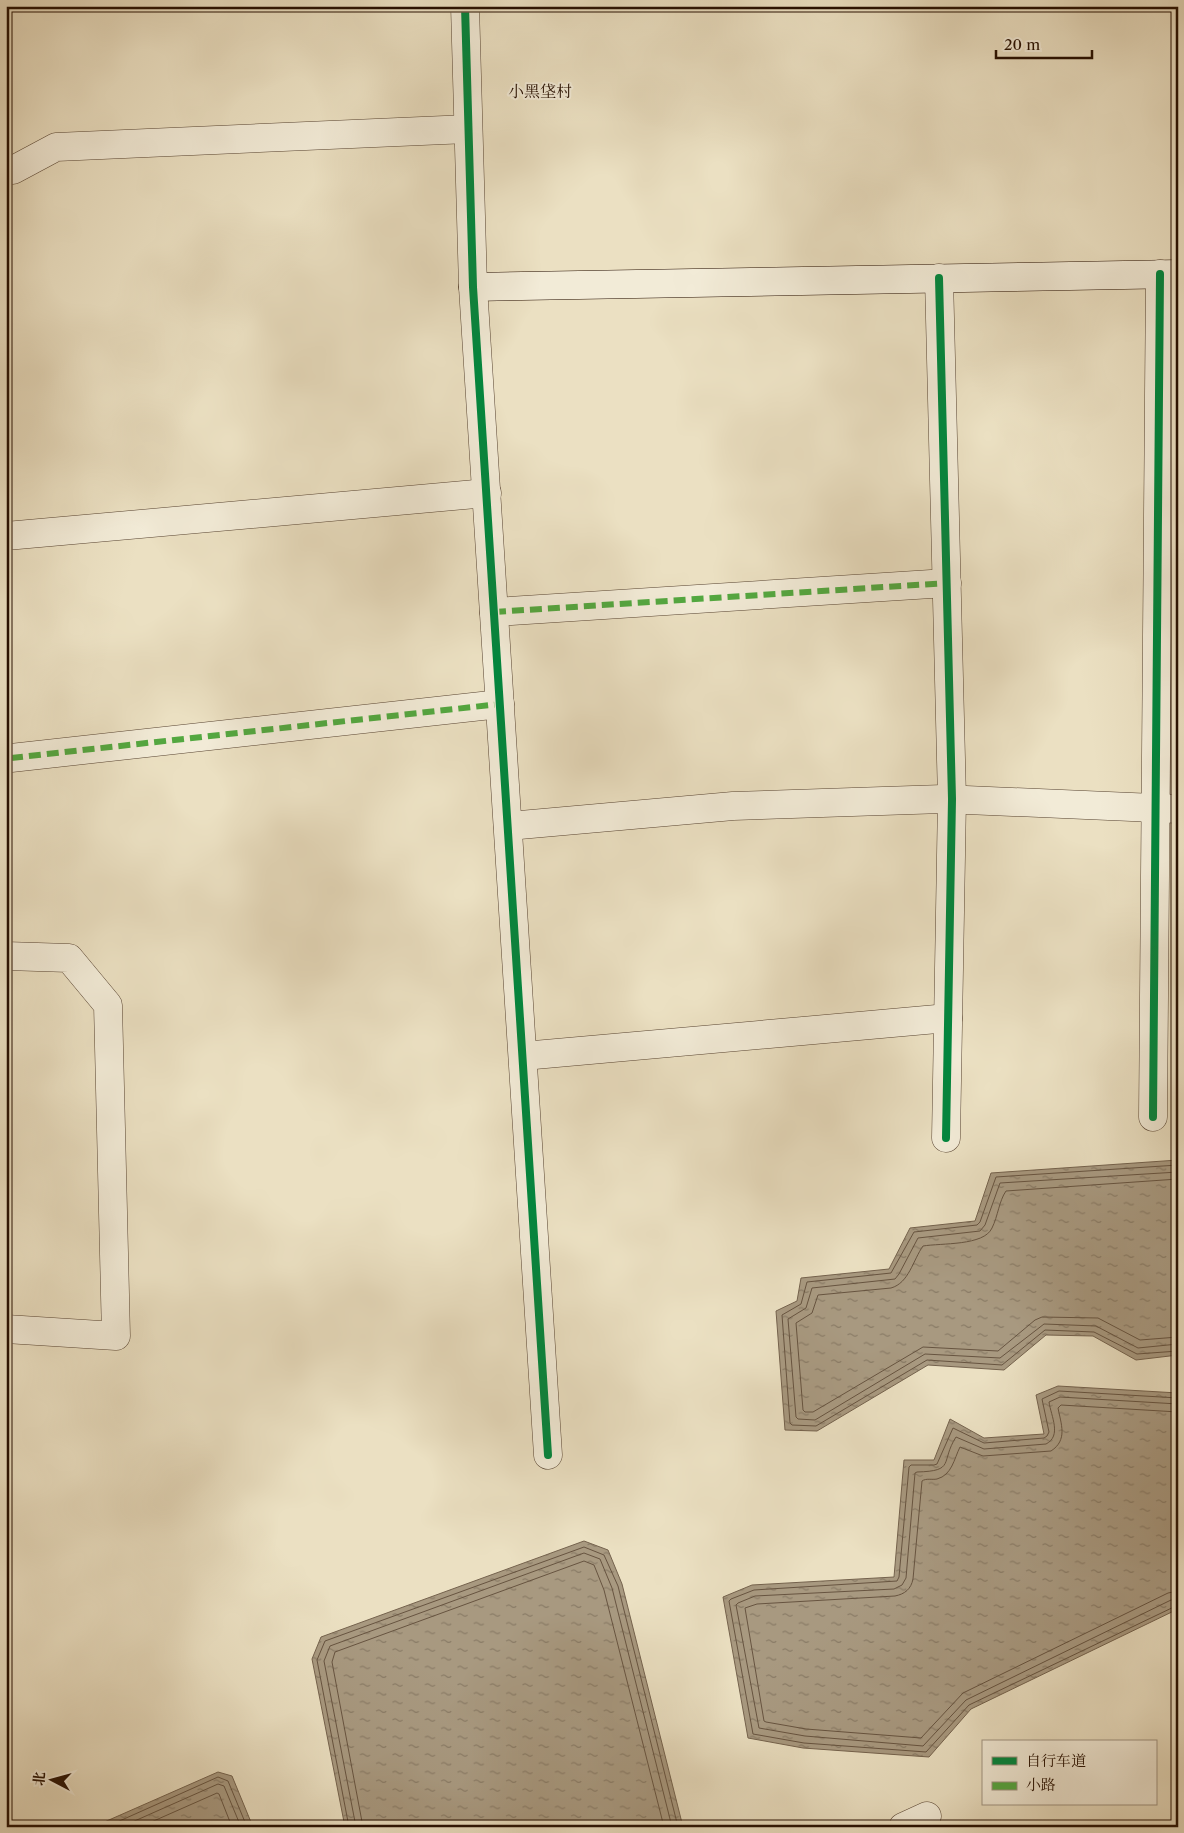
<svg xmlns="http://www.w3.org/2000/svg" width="1184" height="1833" viewBox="0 0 1184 1833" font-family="'Libre Caslon Text','Noto Serif SC',serif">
	<defs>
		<pattern id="water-ripples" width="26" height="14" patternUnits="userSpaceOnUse" patternTransform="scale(1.25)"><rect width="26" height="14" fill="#a89980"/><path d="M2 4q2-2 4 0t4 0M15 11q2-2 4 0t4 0" fill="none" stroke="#897b66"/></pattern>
	</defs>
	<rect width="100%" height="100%" fill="#ebe0c2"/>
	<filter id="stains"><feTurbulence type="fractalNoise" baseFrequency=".004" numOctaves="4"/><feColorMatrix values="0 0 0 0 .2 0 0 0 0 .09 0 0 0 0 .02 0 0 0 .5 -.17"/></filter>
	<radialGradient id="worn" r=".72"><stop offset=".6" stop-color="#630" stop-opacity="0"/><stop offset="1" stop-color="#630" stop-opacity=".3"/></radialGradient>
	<g fill="url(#water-ripples)" stroke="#74624d">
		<polygon points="1178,1160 1178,1355 1136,1360 1093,1336 1046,1335 1004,1370 928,1365 817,1431 785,1430 776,1311 797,1301 801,1278 889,1269 910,1228 975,1221 991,1173"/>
		<polygon points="1058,1386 1178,1393 1178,1609 971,1709 929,1757 803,1748 748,1738 723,1597 752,1585 894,1577 904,1460 934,1460 950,1419 984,1438 1044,1434 1036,1395"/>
		<polygon points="584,1541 608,1550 622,1584 683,1827 345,1827 312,1659 321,1637"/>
		<polygon points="218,1772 232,1776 253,1827 93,1827"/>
	</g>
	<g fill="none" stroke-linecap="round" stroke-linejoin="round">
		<g stroke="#675440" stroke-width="1">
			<polyline points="1178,1165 996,1177 980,1222 977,1225 914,1232 891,1273 807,1282 801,1304 782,1315 790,1423 792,1425 816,1426 927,1360 1002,1365 1045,1330 1094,1332 1137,1354 1178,1351"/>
			<polyline points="1178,1172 1000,1183 985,1225 980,1231 918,1238 899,1274 895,1279 812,1288 806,1308 788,1319 796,1417 798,1419 815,1420 925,1354 1000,1358 1044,1324 1096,1326 1138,1348 1178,1344"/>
			<path d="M 1178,1179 L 1006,1191 C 999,1201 998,1216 992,1228 C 984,1246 941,1243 923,1246 C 913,1260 909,1283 891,1288 L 818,1295 L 812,1313 L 796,1323 L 803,1410 L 805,1412 L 813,1412 L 923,1347 L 998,1351 L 1035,1320 L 1042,1317 L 1098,1318 L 1140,1340 L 1178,1337"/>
			<polyline points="1178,1398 1059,1391 1042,1399 1049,1432 1047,1436 1044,1438 984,1443 953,1428 937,1464 934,1465 911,1465 909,1467 899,1577 897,1581 754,1590 731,1599 729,1601 753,1734 804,1743 926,1752 969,1705 1178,1605"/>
			<path d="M 1178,1404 L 1060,1397 L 1049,1402 C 1051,1416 1062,1436 1046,1444 L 984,1449 L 956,1437 C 940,1462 956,1471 917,1472 L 915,1473 L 906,1578 L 902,1585 L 894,1589 L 755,1596 L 738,1603 L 736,1605 L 759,1728 L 805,1736 L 923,1746 L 966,1700 L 1171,1600 L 1178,1599"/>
			<path d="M 1178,1412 L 1061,1405 L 1058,1408 C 1061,1424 1068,1440 1051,1451 L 983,1456 L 960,1447 C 954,1459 952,1475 937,1479 C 932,1480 926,1478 922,1481 L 913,1579 C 911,1589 905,1594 895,1596 L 757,1604 L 745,1608 L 764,1721 L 766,1722 L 806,1729 L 921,1738 L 963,1693 L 1168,1593 L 1178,1591"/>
			<polyline points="106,1827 218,1777 228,1781 247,1827"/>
			<polyline points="121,1827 218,1784 224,1786 241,1827"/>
			<polyline points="140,1827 217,1793 219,1794 232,1827"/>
			<polyline points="349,1827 317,1660 325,1641 584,1547 604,1555 618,1586 678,1827"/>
			<polyline points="356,1827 324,1661 330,1646 584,1553 600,1559 612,1588 672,1827"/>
			<polyline points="363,1827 332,1662 335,1652 584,1561 594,1565 604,1590 664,1827"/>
		</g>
		<g stroke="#574331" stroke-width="29">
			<g id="street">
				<polyline points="465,6 473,287 548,1455"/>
				<polyline points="6,170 13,170 56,147 468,129"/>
				<polyline points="939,278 952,799 946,1138"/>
				<polyline points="6,536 487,493"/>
				<polyline points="494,612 947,583"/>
				<polyline points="11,758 500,704"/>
				<polyline points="508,826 733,806 943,799 1178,809"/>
				<polyline points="6,956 69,958 108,1005 116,1336 6,1329"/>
				<polyline points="523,1056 948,1018"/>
				<polyline points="1153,1117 1160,274"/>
				<polyline points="903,1827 927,1816"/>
			</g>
		</g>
		<g stroke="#260f01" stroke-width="29">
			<polyline id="secondary" points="473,287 1178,274"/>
		</g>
		<use href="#street" stroke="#f2ebd7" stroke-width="28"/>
		<use href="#secondary" stroke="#f2ebd7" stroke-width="28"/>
		<g stroke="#53a840" stroke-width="6" stroke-dasharray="12 6" stroke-linecap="butt">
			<polyline points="494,612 947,583"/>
			<polyline points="11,758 500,704"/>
		</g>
		<g stroke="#f2ebd7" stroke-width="11">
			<g id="cycleway">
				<polyline points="465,6 473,287 548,1455"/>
				<polyline points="939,278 952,799 946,1138"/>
				<polyline points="1153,1117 1160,274"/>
			</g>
		</g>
		<use href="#cycleway" stroke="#00873e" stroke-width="8"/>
	</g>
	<g text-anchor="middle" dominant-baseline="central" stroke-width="4" stroke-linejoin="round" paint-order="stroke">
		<g font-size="16" fill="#260f01" stroke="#f2ebd7">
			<text x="540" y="91">小黑垡村</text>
		</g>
	</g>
	<rect width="1184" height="1833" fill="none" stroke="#ebe0c2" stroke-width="25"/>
	<rect x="8" y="8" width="1169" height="1818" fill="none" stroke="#260f01" stroke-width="2.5"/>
	<rect x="12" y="12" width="1159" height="1808" fill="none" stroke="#260f01"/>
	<rect x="982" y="1740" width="175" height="65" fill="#f2ebd7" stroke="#a09381"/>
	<rect x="992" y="1757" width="25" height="8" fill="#00873e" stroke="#a09381"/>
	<text x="1026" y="1766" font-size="15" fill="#260f01">自行车道</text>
	<rect x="992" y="1782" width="25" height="8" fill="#53a840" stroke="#a09381"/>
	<text x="1026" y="1790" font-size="15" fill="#260f01">小路</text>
	<g transform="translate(52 1780) rotate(276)" stroke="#f2ebd7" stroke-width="4" paint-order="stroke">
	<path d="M0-4L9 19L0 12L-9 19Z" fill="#260f01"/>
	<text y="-8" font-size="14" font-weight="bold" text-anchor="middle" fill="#260f01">北</text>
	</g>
	<path d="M996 50v8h96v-8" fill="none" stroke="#260f01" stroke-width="2.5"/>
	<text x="1004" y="50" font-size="15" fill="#260f01" stroke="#f2ebd7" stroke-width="4" paint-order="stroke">20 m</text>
	<rect width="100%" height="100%" filter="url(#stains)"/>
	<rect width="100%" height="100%" fill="url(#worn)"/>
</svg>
